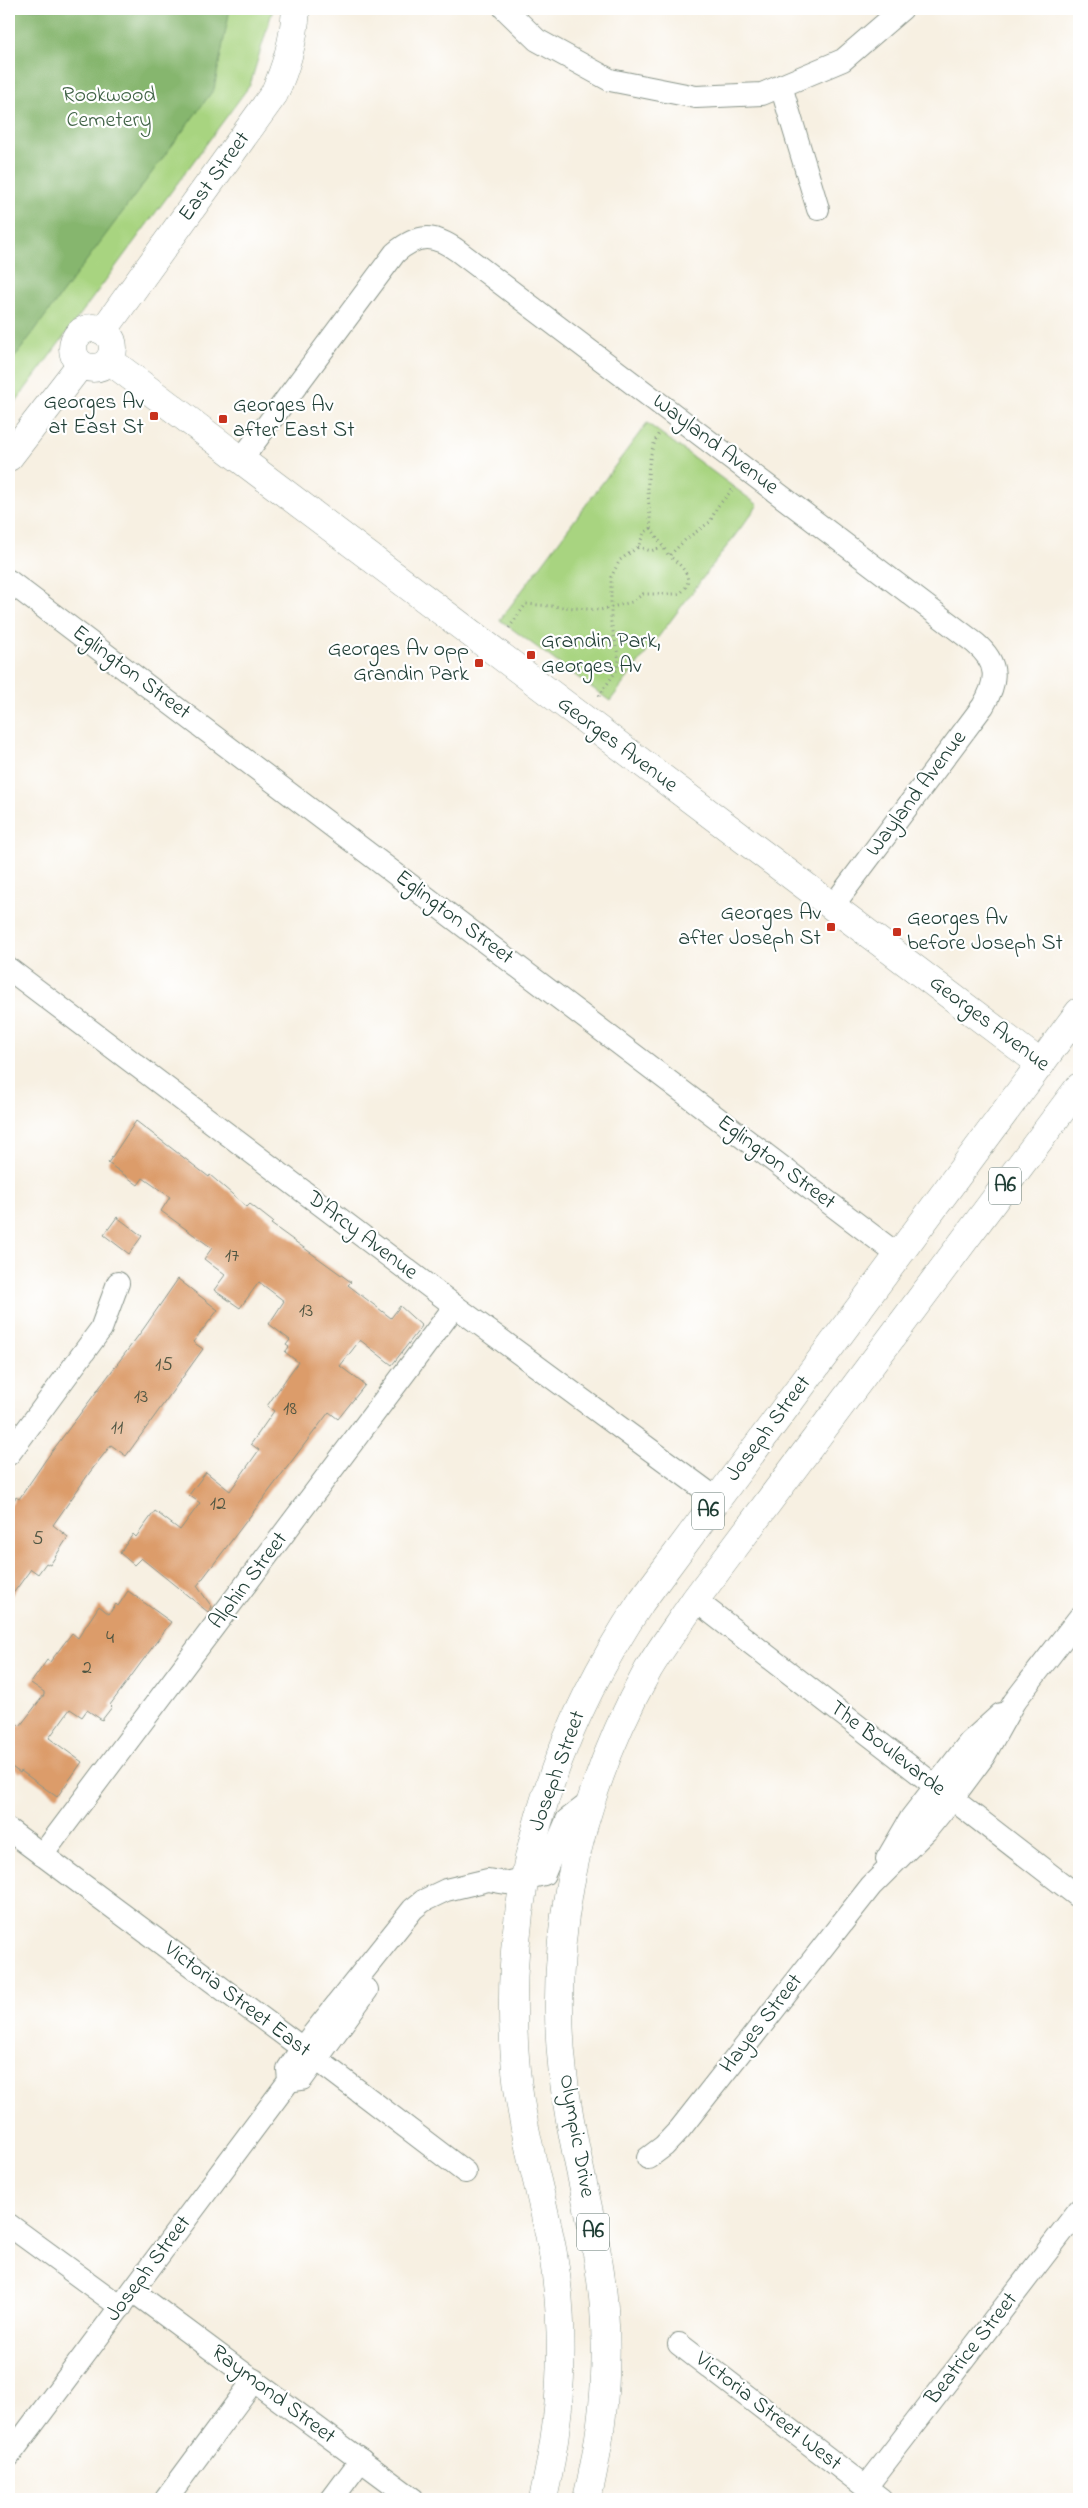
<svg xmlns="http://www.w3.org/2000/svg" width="1088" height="2508" viewBox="0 0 1088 2508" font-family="'Indie Flower',sans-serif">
	<rect width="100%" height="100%" fill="#fff"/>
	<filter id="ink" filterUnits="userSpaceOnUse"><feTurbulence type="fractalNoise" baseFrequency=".02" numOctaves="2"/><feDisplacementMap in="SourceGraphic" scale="10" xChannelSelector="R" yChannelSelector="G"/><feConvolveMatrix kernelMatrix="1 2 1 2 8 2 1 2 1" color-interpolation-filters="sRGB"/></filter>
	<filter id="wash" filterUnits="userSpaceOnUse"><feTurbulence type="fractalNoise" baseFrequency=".0096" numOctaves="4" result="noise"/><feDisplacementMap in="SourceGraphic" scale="20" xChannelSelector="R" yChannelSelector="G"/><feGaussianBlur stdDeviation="1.12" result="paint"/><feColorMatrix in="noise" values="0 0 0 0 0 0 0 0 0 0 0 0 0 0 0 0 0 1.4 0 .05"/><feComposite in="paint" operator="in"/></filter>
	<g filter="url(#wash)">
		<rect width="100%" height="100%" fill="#f7f0e2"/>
		<g fill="#a8d480" stroke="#64885a">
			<polygon points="9,9 273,9 250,85 9,411"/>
			<polygon points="647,423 758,505 610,701 500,620"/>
		</g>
		<polygon fill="#86b66e" stroke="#527a51" points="9,9 230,9 214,89 9,365"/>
		<g id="blocks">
			<g fill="#dc9c6b">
				<polygon points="136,1121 209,1177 210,1175 247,1207 250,1204 273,1222 271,1224 351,1282 348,1285 391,1318 400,1306 422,1326 392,1365 360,1340 340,1366 365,1385 338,1419 329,1412 197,1586 212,1607 208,1612 141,1558 134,1565 120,1553 133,1534 136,1537 155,1511 180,1530 200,1503 189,1495 206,1472 230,1491 259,1450 251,1444 274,1411 267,1406 298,1362 285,1352 289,1347 286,1345 290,1340 269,1324 284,1301 259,1282 240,1308 214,1290 225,1275 204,1259 212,1248 161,1211 170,1197 143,1178 138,1185 108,1163"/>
				<polygon points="117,1217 142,1236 129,1254 104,1235"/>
				<polygon points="178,1279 218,1310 193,1342 203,1349 126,1456 111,1445 90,1472 53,1525 68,1537 50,1565 46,1563 38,1574 31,1569 9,1599 9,1508 16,1497 19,1499 47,1458 144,1328"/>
				<polygon points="128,1591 171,1622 110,1705 112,1707 102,1720 87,1710 82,1717 70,1709 49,1738 82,1762 57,1797 21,1771 20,1773 9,1765 9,1717 20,1726 44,1695 44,1692 31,1683 47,1660 50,1662 72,1633 78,1638 99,1606 109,1614 116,1604 118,1606"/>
			</g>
		</g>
	</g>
	<g filter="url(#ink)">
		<use href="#blocks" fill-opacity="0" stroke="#8b968b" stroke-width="1"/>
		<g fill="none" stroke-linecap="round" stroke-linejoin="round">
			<g stroke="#8b968b" stroke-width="24">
				<g id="minor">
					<polyline points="505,9 537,40 610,80 696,97 762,94 843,60 902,9"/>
					<polyline points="781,86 818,209"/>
					<path d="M 241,460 L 395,253 C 418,233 434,234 458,251 L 975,643 C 999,663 998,681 983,706 L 832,907"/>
					<polyline points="9,581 898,1255"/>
					<polyline points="9,969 455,1306 717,1499"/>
					<polyline points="9,1454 101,1329 118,1283"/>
					<polyline points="695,1600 1079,1897"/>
					<polyline points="9,1830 302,2048 465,2172"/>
					<polyline points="42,1855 455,1306"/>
					<polyline points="887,1859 911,1818 969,1743 1001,1714"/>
					<polyline points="289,2081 302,2079 367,1990"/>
					<polyline points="648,2158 664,2146 680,2129 871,1886 926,1831 952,1799 984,1756 1014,1702 1079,1618"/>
					<polyline points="9,2225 121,2307"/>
					<polyline points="133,2291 413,2499"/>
					<polyline points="679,2344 881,2499"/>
					<polyline points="9,2456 289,2081 288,2069 302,2048 413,1909 423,1901 446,1890 488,1880 506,1883 544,1874 567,1820 589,1803"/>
					<polyline points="866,2487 1079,2210"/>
					<polyline points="166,2499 254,2380"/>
					<polyline points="332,2499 361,2460"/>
				</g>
			</g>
			<g stroke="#8b968b" stroke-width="29">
				<g id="major">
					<circle cx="93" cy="348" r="20"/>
					<path d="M 103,331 L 274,94 C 287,66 294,39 296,9"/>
					<polyline points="109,360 1041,1064"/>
					<polyline points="9,457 81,364"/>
				</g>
			</g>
			<g stroke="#8b968b" stroke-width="29">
				<g id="highway">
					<path d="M 543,2499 C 562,2419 566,2334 553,2254 C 542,2192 522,2133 516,2070 C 500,1899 546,1745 641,1602 L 1079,1012"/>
					<path d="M 587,2499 C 602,2437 609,2371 604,2308 C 599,2243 580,2179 569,2114 C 541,1961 573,1805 648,1670 C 662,1646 680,1623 695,1600 L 1079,1087"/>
				</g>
			</g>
			<g stroke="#8b968b" stroke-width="3" stroke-dasharray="1 4" stroke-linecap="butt">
				<polyline points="651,528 669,556 686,539 710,522 717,507 735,487"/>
				<polyline points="638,547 651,551 662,547"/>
				<path d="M 509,628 L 526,604 L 600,610 L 632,602 L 643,594 L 679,594 C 698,581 682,565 669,556"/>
				<path d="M 599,696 L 616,671 L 619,660 L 611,622 L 611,577 L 620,560 L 638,547 L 644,533 L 651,528 C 648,494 643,461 660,431"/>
			</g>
			<use href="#minor" stroke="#fff" stroke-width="22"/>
			<use href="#major" stroke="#fff" stroke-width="28"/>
			<use href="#highway" stroke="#fff" stroke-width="28"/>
		</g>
	</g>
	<g fill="#c8321e" stroke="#fff" stroke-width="2">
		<rect x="149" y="411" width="10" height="10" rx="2.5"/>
		<rect x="218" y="414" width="10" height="10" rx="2.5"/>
		<rect x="526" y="650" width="10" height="10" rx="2.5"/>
		<rect x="474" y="658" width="10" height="10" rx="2.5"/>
		<rect x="826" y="922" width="10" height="10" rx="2.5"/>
		<rect x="892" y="927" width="10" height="10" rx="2.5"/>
	</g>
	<g text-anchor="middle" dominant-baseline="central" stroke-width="4.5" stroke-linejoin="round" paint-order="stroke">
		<g font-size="20" fill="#4e5542">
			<text x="232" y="1256">17</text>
			<text x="306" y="1311">13</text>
			<text x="164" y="1365">15</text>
			<text x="141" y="1397">13</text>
			<text x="290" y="1409">18</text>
			<text x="117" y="1428">11</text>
			<text x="218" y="1504">12</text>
			<text x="38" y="1539">5</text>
			<text x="110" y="1638">4</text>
			<text x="87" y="1668">2</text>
		</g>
		<g fill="#fff" stroke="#627771" stroke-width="1">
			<rect x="989" y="1167.5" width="32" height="37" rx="4"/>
			<rect x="692" y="1492.5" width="32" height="37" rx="4"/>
			<rect x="577" y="2213.5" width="32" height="37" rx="4"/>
		</g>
		<g font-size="21" font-weight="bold" fill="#1f3d34">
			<text x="1005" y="1186">A6</text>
			<text x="708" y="1511">A6</text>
			<text x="593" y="2232">A6</text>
		</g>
		<g font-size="22" fill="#416347" stroke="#fff">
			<text x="109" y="96">Rookwood<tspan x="109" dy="25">Cemetery</tspan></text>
		</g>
		<g font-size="22" fill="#1f3d34" stroke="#fff">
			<text transform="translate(215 177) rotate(-54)">East Street</text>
			<text transform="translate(715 445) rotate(37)">Wayland Avenue</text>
			<text transform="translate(131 673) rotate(37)">Eglington Street</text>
			<text transform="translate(617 745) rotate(37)">Georges Avenue</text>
			<text transform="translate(917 794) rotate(-53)">Wayland Avenue</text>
			<text transform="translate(454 918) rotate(37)">Eglington Street</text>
			<text transform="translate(989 1024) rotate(37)">Georges Avenue</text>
			<text transform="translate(776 1163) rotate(37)">Eglington Street</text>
			<text transform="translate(362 1236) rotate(37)">D'Arcy Avenue</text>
			<text transform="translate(769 1429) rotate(-53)">Joseph Street</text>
			<text transform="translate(249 1581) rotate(-53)">Alphin Street</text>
			<text transform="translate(887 1749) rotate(38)">The Boulevarde</text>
			<text transform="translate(558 1771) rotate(-70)">Joseph Street</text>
			<text transform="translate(237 2000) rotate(37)">Victoria Street East</text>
			<text transform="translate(762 2024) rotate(-52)">Hayes Street</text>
			<text transform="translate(576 2136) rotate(80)">Olympic Drive</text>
			<text transform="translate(149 2269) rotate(-53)">Joseph Street</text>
			<text transform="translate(972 2349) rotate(-52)">Beatrice Street</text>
			<text transform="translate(273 2395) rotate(37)">Raymond Street</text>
			<text transform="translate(768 2412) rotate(38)">Victoria Street West</text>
		</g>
		<g font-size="22" fill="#1f3d34" stroke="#fff" text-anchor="end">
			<text x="144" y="403">Georges Av<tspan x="144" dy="25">at East St</tspan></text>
			<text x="233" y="406" text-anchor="start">Georges Av<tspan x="233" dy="25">after East St</tspan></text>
			<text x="541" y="642" text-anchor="start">Grandin Park,<tspan x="541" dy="25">Georges Av</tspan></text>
			<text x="469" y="650">Georges Av opp<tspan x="469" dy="25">Grandin Park</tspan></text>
			<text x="821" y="914">Georges Av<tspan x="821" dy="25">after Joseph St</tspan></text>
			<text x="907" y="919" text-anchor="start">Georges Av<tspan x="907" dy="25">before Joseph St</tspan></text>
		</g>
	</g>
	<rect width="1088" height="2508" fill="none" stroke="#fff" stroke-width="30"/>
</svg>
